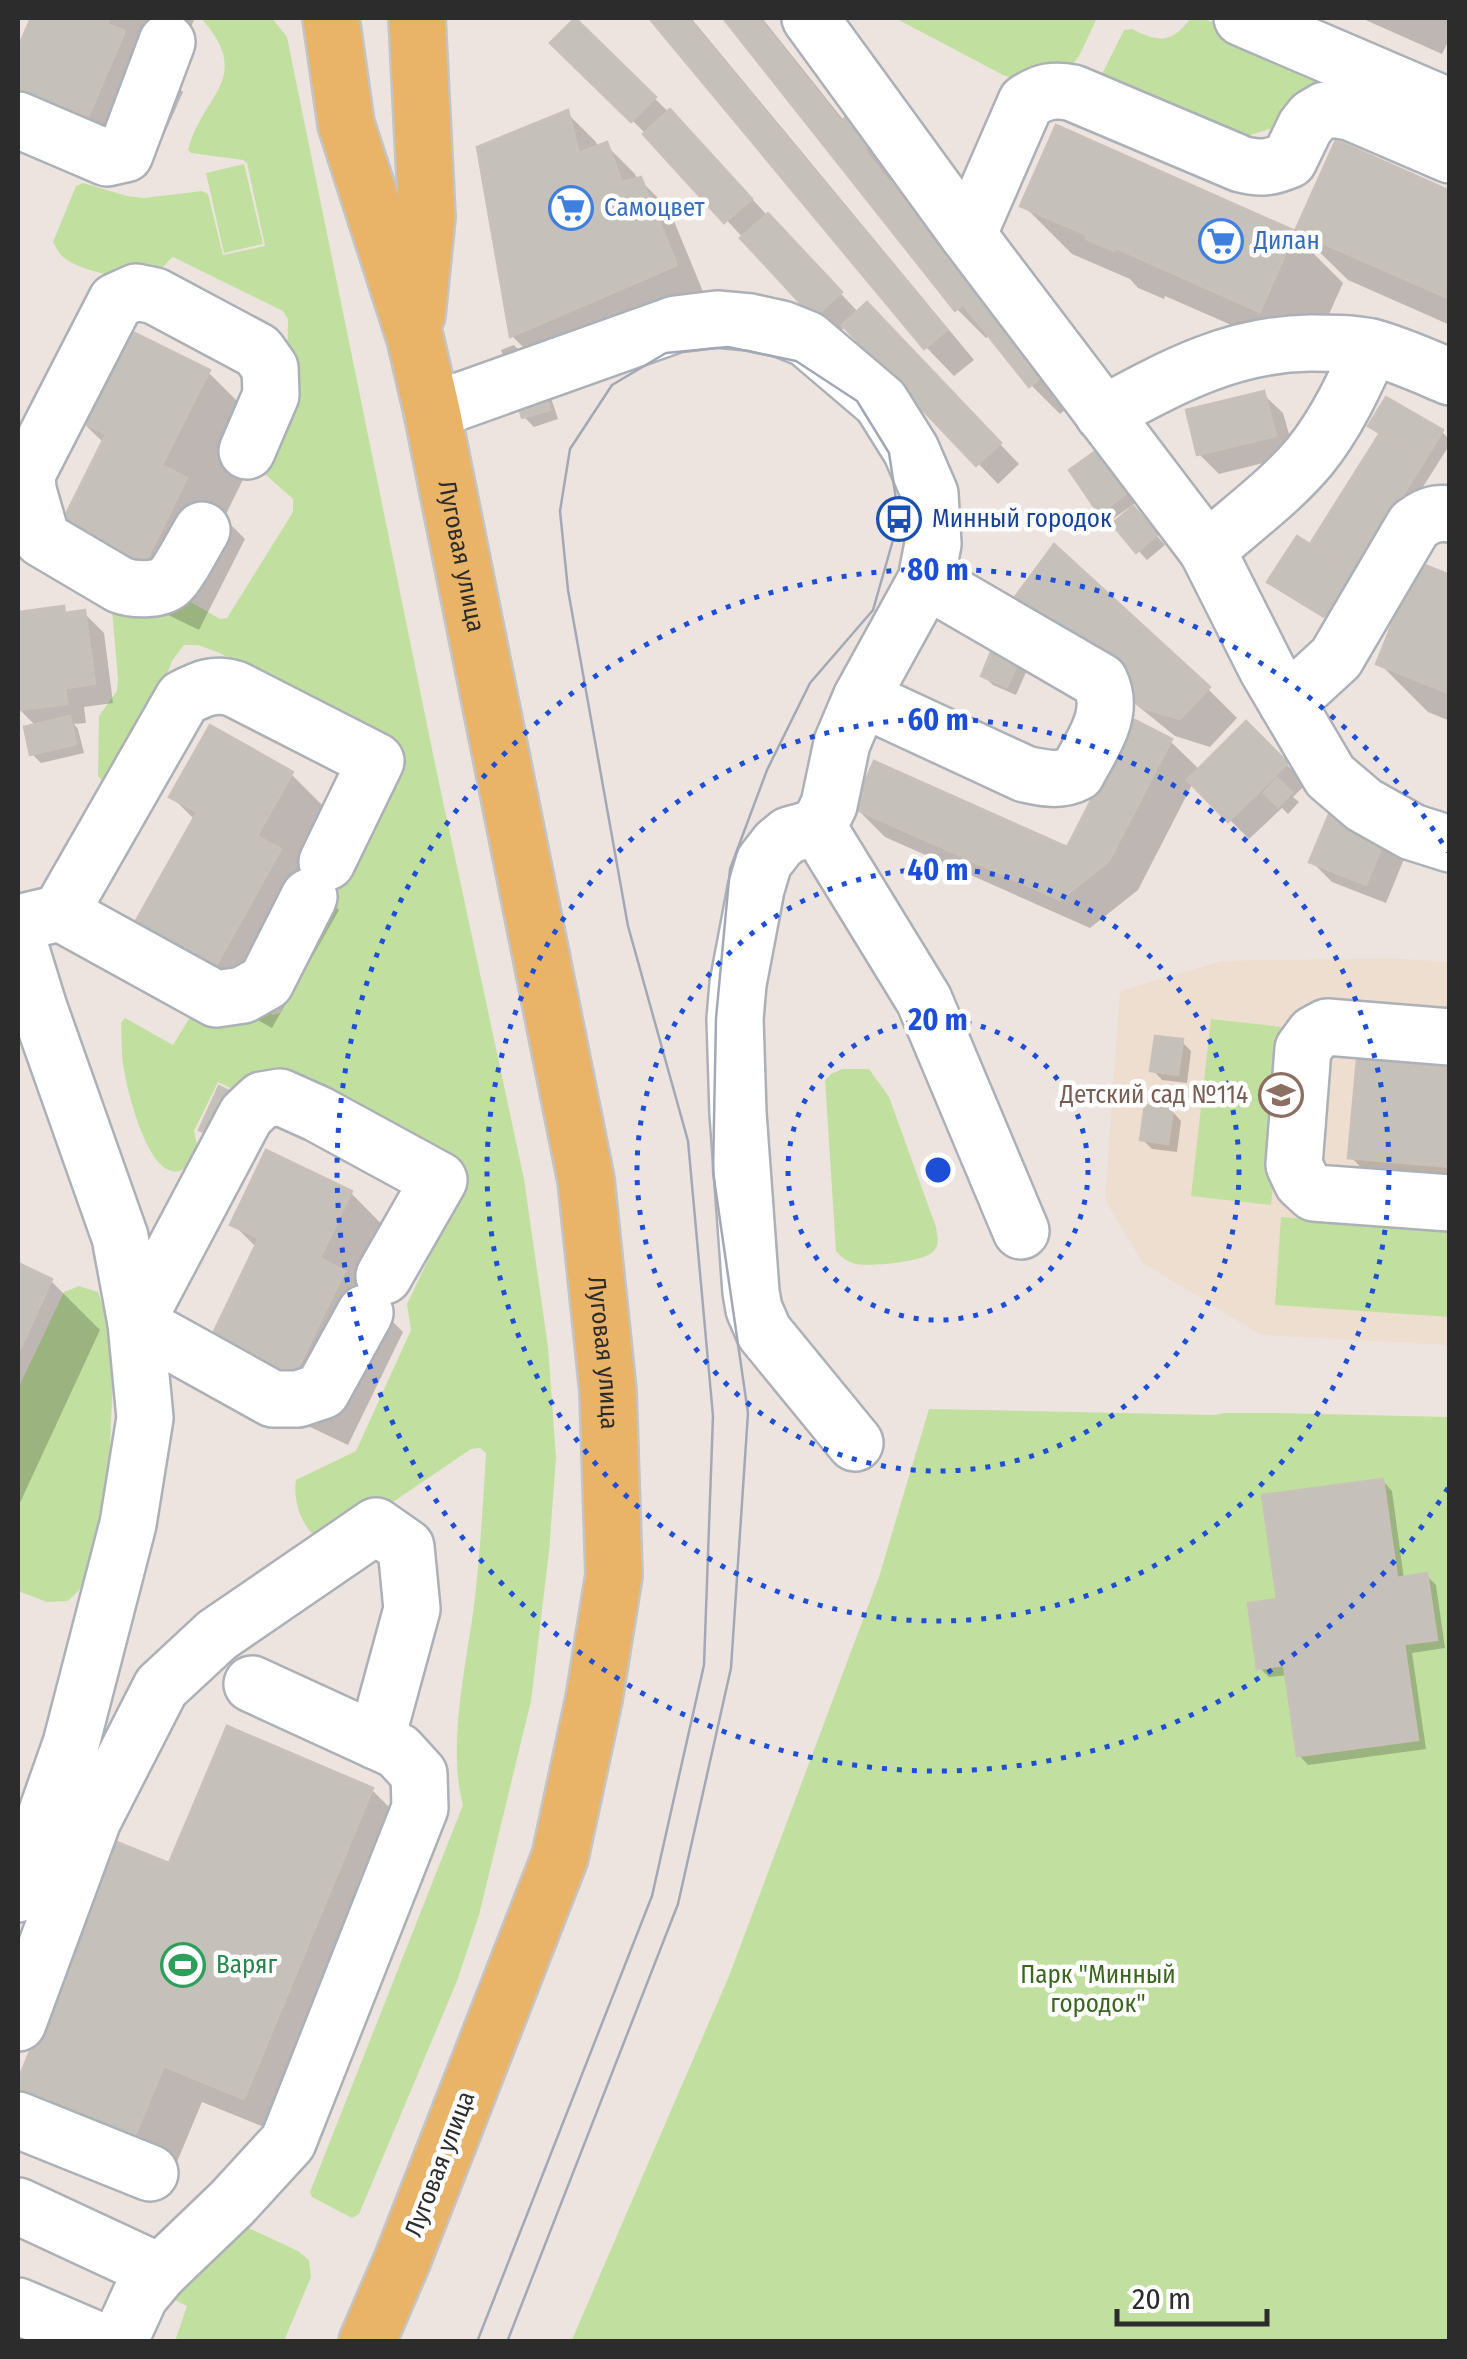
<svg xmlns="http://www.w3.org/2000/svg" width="1467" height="2359" viewBox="0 0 1467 2359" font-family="'Fira Sans Condensed',sans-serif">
	<rect width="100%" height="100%" fill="#ede4df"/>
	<polygon fill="#edded0" points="1388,958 1449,962 1449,1345 1261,1335 1143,1263 1105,1200 1120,991 1222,961"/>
	<g fill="#c1e09f">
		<path d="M 201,18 L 272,18 L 287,37 L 435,764 L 524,1179 L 548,1347 L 556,1457 L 549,1552 L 531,1701 L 479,1915 L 457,1981 L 359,2214 L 352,2218 L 312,2197 L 310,2192 L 463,1805 C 447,1747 466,1666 474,1606 C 480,1555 483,1504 486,1453 L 480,1448 L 471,1449 L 331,1544 C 305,1539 292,1504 296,1480 L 356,1451 L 411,1330 L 407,1304 L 451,1212 L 249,1097 L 218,1082 L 194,1131 L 199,1154 C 157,1215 129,1098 124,1070 C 121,1055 122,1038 121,1023 L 125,1018 L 173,1045 L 200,1001 L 246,999 L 273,1015 L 280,1013 L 332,912 L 331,898 L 379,780 L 381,744 L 220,653 L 198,645 L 184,645 L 172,661 L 158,698 L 106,784 L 98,776 L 99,716 L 117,691 L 118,679 L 112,610 L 184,598 L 220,619 L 227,618 L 293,512 L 293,499 L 265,474 L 259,455 L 287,383 L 288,319 L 283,311 L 173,257 C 166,262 162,270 155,274 C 136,284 77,271 62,256 C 58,252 56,247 53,242 L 76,186 L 83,183 L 127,196 L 144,198 L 202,191 L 208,194 L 223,255 L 265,246 L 247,163 L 243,160 L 191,153 L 188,150 C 202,94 255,79 201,18 Z"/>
		<polygon points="895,18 1097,18 1080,54 1071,67 1018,80 1003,75"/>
		<path d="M 1202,18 L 1316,67 L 1324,73 L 1325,85 L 1286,124 L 1234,140 L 1099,80 L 1124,30 L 1132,29 C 1158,42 1171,44 1190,19 Z"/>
		<polygon points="244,164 263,244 224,253 206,173"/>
		<polygon points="1211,1019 1291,1028 1271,1205 1191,1196"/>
		<path d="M 842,1069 L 869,1069 L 889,1097 L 936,1227 C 937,1235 940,1244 934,1251 C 925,1262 870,1267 856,1264 C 847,1262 841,1257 836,1251 L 825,1080 L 831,1074 Z"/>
		<polygon points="1281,1217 1449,1229 1449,1317 1275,1305"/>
		<polygon points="79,1286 98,1292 106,1317 113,1377 109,1468 96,1538 82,1587 68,1601 47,1602 18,1591 18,1389 64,1292"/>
		<polygon points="929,1409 1214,1415 1225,1413 1278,1413 1449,1417 1449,2341 571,2342 729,1976 879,1577"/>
		<polygon points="242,2225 298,2251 309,2260 311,2277 284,2341 175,2341 187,2306 173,2299 173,2277"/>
	</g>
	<g fill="#0003">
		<polygon points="34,18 195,18 168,78 183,92 146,176 95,154 18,99 18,54"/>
		<polygon points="653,18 691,18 974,360 954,376 926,347"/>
		<polygon points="726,18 762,18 845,122 910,166 891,181 966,275 1084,394 1060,414 1031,385 991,334 986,338 957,309"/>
		<polygon points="1361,18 1450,18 1450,38 1442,54"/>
		<polygon points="575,21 689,132 859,313 887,325 1019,464 998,484 846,326 835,336 646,134 554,43"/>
		<polygon points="567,113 596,142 598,148 606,145 635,174 638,181 640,180 669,209 704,294 541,365 512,336 480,149"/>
		<polygon points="1057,129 1294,234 1343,283 1309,359 1165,296 1164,299 1138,288 1130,279 1072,254 1023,205"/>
		<polygon points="1450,193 1450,325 1348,280 1298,231"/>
		<polygon points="514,345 523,355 506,364 501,350"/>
		<polygon points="208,372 267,431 224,518 245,539 199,630 119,591 104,443 80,420"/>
		<polygon points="542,389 551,398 558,419 534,427 524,417"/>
		<polygon points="1263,394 1283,413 1295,455 1219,474 1199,454"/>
		<polygon points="1387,400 1442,432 1450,440 1450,444 1336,625 1280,591 1270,582 1311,548 1381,435 1371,426"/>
		<polygon points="1099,452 1138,501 1110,521 1100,512"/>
		<polygon points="1142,519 1165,545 1147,560 1115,525"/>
		<polygon points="1450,578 1450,721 1428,712 1379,663"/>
		<polygon points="63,609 69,615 84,613 104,633 113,703 84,707 86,723 74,724 78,729 84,753 41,763 32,754 37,727 19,709 18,615"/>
		<polygon points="1044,630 1208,689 1237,718 1210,747 1175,736"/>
		<polygon points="994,650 1027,670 1016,695 993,685 983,676"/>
		<polygon points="1246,724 1306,784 1293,797 1299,802 1288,814 1282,808 1249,839 1193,783 1138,890 1090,928 885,837 856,808 1068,850 1170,741 1200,770"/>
		<polygon points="291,774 350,833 318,890 339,910 272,1028 195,985 195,820 172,797"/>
		<polygon points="1384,840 1404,859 1386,903 1332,882 1312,862"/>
		<polygon points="1182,1042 1191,1051 1187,1083 1162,1080 1153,1070"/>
		<polygon points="1450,1069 1450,1184 1370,1177 1351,1157"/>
		<polygon points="1172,1111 1181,1121 1177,1152 1152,1149 1143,1140"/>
		<polygon points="351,1193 410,1253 382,1311 403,1332 348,1445 268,1407 257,1248 233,1224"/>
		<polygon points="18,1266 51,1281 100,1330 18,1507"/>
		<polygon points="1383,1481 1392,1491 1404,1579 1427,1576 1436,1585 1445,1648 1412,1653 1426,1749 1308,1765 1299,1755 1288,1675 1269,1677 1260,1668 1280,1601"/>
		<polygon points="372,1790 409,1827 281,2134 202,2102 169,2181 18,2099 18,2087 118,1845 171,1867"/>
	</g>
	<g fill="#c5c0ba" stroke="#c8c0b9" stroke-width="2.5">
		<polygon points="31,18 110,18 107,24 125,31 87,119 36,96 32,105 18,98 18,48"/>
		<polygon points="575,18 656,97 631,122 550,43"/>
		<polygon points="649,18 688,18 947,330 924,349"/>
		<polygon points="723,18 759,18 841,121 860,106 883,136 864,150 963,275 977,263 1057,364 1029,387 963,304 955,311"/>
		<polygon points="670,109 752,199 724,223 643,134"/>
		<polygon points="568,110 579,153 607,142 622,182 641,177 677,265 510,337 477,147"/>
		<polygon points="1056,125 1295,231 1260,312 1116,248 1114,251 1086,239 1087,235 1020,206"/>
		<polygon points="1336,140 1450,191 1450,299 1295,231"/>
		<polygon points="768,213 842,292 814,318 740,238"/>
		<polygon points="867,302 1001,443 976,466 842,325"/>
		<polygon points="123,327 210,370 162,465 187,478 140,573 57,532 106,434 77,420"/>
		<polygon points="543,386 550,410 522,418 515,394"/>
		<polygon points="1264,391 1276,436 1197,455 1186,410"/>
		<polygon points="1386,397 1443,430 1425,460 1368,426"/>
		<polygon points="1380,433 1425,460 1355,572 1310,544"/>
		<polygon points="1100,448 1130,491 1099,514 1069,470"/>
		<polygon points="1133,506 1158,534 1136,553 1112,524"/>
		<polygon points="1297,536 1355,572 1326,618 1267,582"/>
		<polygon points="1054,544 1210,687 1180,719 1143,708 1012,601"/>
		<polygon points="1417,562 1450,575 1450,694 1376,664"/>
		<polygon points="64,606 65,613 85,610 95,684 65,688 67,704 18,710 18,612"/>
		<polygon points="993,647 1019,659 1007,687 981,676"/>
		<polygon points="70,716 76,744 30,755 24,727"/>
		<polygon points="1133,719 1172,739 1109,861 1060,900 853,808 874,761 1067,847"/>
		<polygon points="1246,721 1288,763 1228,822 1187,780"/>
		<polygon points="210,725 293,772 257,836 281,849 213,971 133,926 197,812 169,797"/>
		<polygon points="1277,778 1292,792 1278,807 1264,793"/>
		<polygon points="1329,814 1386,837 1366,885 1309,862"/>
		<polygon points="1155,1036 1183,1039 1178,1075 1150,1071"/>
		<polygon points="1357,1059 1450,1067 1450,1167 1348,1158"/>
		<polygon points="219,1086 245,1099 225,1141 199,1130"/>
		<polygon points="1145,1105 1173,1109 1168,1144 1140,1140"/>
		<polygon points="266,1150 352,1191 320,1258 345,1271 288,1388 206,1348 259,1238 230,1225"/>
		<polygon points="18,1263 52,1279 18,1354"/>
		<polygon points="1383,1479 1397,1578 1427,1573 1437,1640 1404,1644 1418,1740 1297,1756 1284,1665 1257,1669 1248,1603 1277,1599 1262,1495"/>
		<polygon points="227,1726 373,1788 244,2099 164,2066 131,2145 18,2099 18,2080 117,1842 169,1863"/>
	</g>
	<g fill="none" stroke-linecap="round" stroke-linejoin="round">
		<g stroke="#acb0b7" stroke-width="60">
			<g id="minor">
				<polyline points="810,18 968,235 1207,550 1267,669 1330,776 1364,805 1412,832 1450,844"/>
				<polyline points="1242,18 1450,107"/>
				<polyline points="18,120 107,158 125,154 167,42"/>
				<path d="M 968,235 L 1026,102 C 1043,91 1054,89 1073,93 L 1241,164 C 1260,169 1270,168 1289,160 L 1305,127 L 1313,117 L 1325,110 L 1338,110 L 1350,112 L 1450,155"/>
				<polyline points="432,411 676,324 717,319 750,322 782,329 807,339 881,402 911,450 930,494 933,544 926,580 861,698 842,743 829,805 818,827 924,1000 1021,1231"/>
				<path d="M 1103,414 C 1170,378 1231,344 1310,343 C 1330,343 1351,343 1371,347 C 1398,354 1424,366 1450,377"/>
				<path d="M 202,530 C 195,541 178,575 169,582 C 158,591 133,590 120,585 L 42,539 L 28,490 L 27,474 L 116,301 L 136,292 L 155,296 L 258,351 L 270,368 L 271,395 L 247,451"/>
				<path d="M 1207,550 C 1241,520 1281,491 1310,456 C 1336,424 1354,385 1371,347"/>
				<path d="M 861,698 L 1025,774 C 1043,778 1060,782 1077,773 C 1092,744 1116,714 1100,681 L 926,580"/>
				<path d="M 1287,703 L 1336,658 L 1414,525 C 1426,516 1435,512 1450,514"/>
				<polyline points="818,827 789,835 778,844 764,862 756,889 738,984 735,1019 738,1113 751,1292 754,1309 764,1332 855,1443"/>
				<polyline points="60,913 216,999 243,995 266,982 309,897"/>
				<path d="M 18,923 L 60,913 L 183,698 C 201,689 215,682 235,689 L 376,761 L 327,862"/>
				<polyline points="18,940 39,1008 120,1237 136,1323 145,1418 128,1524 71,1744 18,1894"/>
				<polyline points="1450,1037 1327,1027 1314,1034 1303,1049 1294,1165 1302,1182 1314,1193 1450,1203"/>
				<polyline points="365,1313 322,1391 298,1399 273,1399 136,1323 246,1115 262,1100 280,1097 318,1114 439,1180 384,1276"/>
				<polyline points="18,2023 93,1820 161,1687 217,1635 376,1526 406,1547 412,1609 376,1741"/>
				<polyline points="18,2120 150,2173"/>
				<polyline points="18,2206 160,2272 140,2296 119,2342"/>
				<polyline points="160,2272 232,2203 288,2142 420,1808 419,1774 398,1751 252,1684"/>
				<polyline points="18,2306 102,2342"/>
			</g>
		</g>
		<g stroke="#c4c4c4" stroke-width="60">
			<g id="major">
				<path id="s1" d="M 331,18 L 346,124 L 415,338 L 432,411 L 586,1180 L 608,1391 L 614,1575 L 594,1699 L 560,1857 L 402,2261 L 367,2342"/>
				<polyline points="417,18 427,217 417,315"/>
			</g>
		</g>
		<use href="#minor" stroke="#fff" stroke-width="55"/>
		<use href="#major" stroke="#e9b368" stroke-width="55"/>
		<polyline stroke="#a2a8b5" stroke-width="2.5" points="477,2342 652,1896 704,1665 713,1416 688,1141 628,926 568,590 560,511 570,449 612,385 666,353 728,347 796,361 857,401 889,453 899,519 873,610 810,683 767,770 730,869 716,1018 713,1172 748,1413 731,1668 678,1904 507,2342"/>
	</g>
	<g fill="none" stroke="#1d4ed8" stroke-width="5" stroke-dasharray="5 10">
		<circle cx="938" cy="1170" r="150"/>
		<circle cx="938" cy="1170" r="301"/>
		<circle cx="938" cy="1170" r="451"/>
		<path d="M1448 1488A601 601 0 1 1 1448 852"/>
	</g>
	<defs>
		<g id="supermarket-ring" transform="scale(2.25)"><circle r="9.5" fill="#fff" stroke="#3f7fe0" stroke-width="1.5"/><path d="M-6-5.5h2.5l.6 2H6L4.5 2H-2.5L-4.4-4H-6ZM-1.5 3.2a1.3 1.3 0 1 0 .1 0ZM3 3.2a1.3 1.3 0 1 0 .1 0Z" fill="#3f7fe0"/></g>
		<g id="bus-ring" transform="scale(2.25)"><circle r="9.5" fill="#fff" stroke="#1a4fb4" stroke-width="1.5"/><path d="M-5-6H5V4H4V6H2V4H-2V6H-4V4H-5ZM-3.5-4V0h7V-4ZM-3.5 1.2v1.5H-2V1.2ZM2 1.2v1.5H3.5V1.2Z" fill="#1a4fb4"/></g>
		<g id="school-ring" transform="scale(2.25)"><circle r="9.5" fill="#fff" stroke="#8d6e63" stroke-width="1.5"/><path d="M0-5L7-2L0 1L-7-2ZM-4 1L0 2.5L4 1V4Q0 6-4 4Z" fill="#8d6e63"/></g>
		<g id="stadium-ring" transform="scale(2.25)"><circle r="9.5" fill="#fff" stroke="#2e9e5b" stroke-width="1.5"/><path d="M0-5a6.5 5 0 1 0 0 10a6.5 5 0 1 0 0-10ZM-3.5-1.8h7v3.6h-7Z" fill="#2e9e5b"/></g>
	</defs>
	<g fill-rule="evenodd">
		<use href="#supermarket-ring" x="571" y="208"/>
		<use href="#supermarket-ring" x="1221" y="241"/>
		<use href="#bus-ring" x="899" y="519"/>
		<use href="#school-ring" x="1281" y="1095"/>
		<use href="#stadium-ring" x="183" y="1965"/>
	</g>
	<g text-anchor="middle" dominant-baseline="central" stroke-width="9" stroke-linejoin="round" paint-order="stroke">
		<g font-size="25" fill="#366cbe" stroke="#fff" text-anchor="start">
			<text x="604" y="208">Самоцвет</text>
			<text x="1254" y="241">Дилан</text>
		</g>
		<g font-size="25" fill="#164399" stroke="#fff" text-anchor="start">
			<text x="932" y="519">Минный городок</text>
		</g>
		<g font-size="25" fill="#2c2c2c" stroke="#fff">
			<text stroke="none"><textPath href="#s1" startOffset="555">Луговая улица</textPath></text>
			<text stroke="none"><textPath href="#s1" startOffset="1365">Луговая улица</textPath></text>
			<text transform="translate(440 2164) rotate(-69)">Луговая улица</text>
		</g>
		<g font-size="25" fill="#785e54" stroke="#fff" text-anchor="end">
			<text x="1248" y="1095">Детский сад №114</text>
		</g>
		<g font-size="25" fill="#27864d" stroke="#fff" text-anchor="start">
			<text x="216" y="1965">Варяг</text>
		</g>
		<g font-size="25" fill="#3a661f" stroke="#fff">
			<text x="1098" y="1975">Парк "Минный<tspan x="1098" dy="29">городок"</tspan></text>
		</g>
	</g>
	<circle cx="938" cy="1170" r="15" fill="#1d4ed8" stroke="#fff" stroke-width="5"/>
	<g font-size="30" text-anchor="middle" font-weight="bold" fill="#1d4ed8" stroke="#fff" stroke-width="9" stroke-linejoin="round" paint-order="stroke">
		<text x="938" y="580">80 m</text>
		<text x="938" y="730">60 m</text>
		<text x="938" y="880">40 m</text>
		<text x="938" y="1030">20 m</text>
	</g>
	<rect width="1467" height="2359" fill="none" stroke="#2c2c2c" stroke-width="40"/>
	<path d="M1117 2309v15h150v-15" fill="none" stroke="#2c2c2c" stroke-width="5"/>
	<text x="1132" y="2309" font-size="30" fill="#2c2c2c" stroke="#ffffff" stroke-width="8" paint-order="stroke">20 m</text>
</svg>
